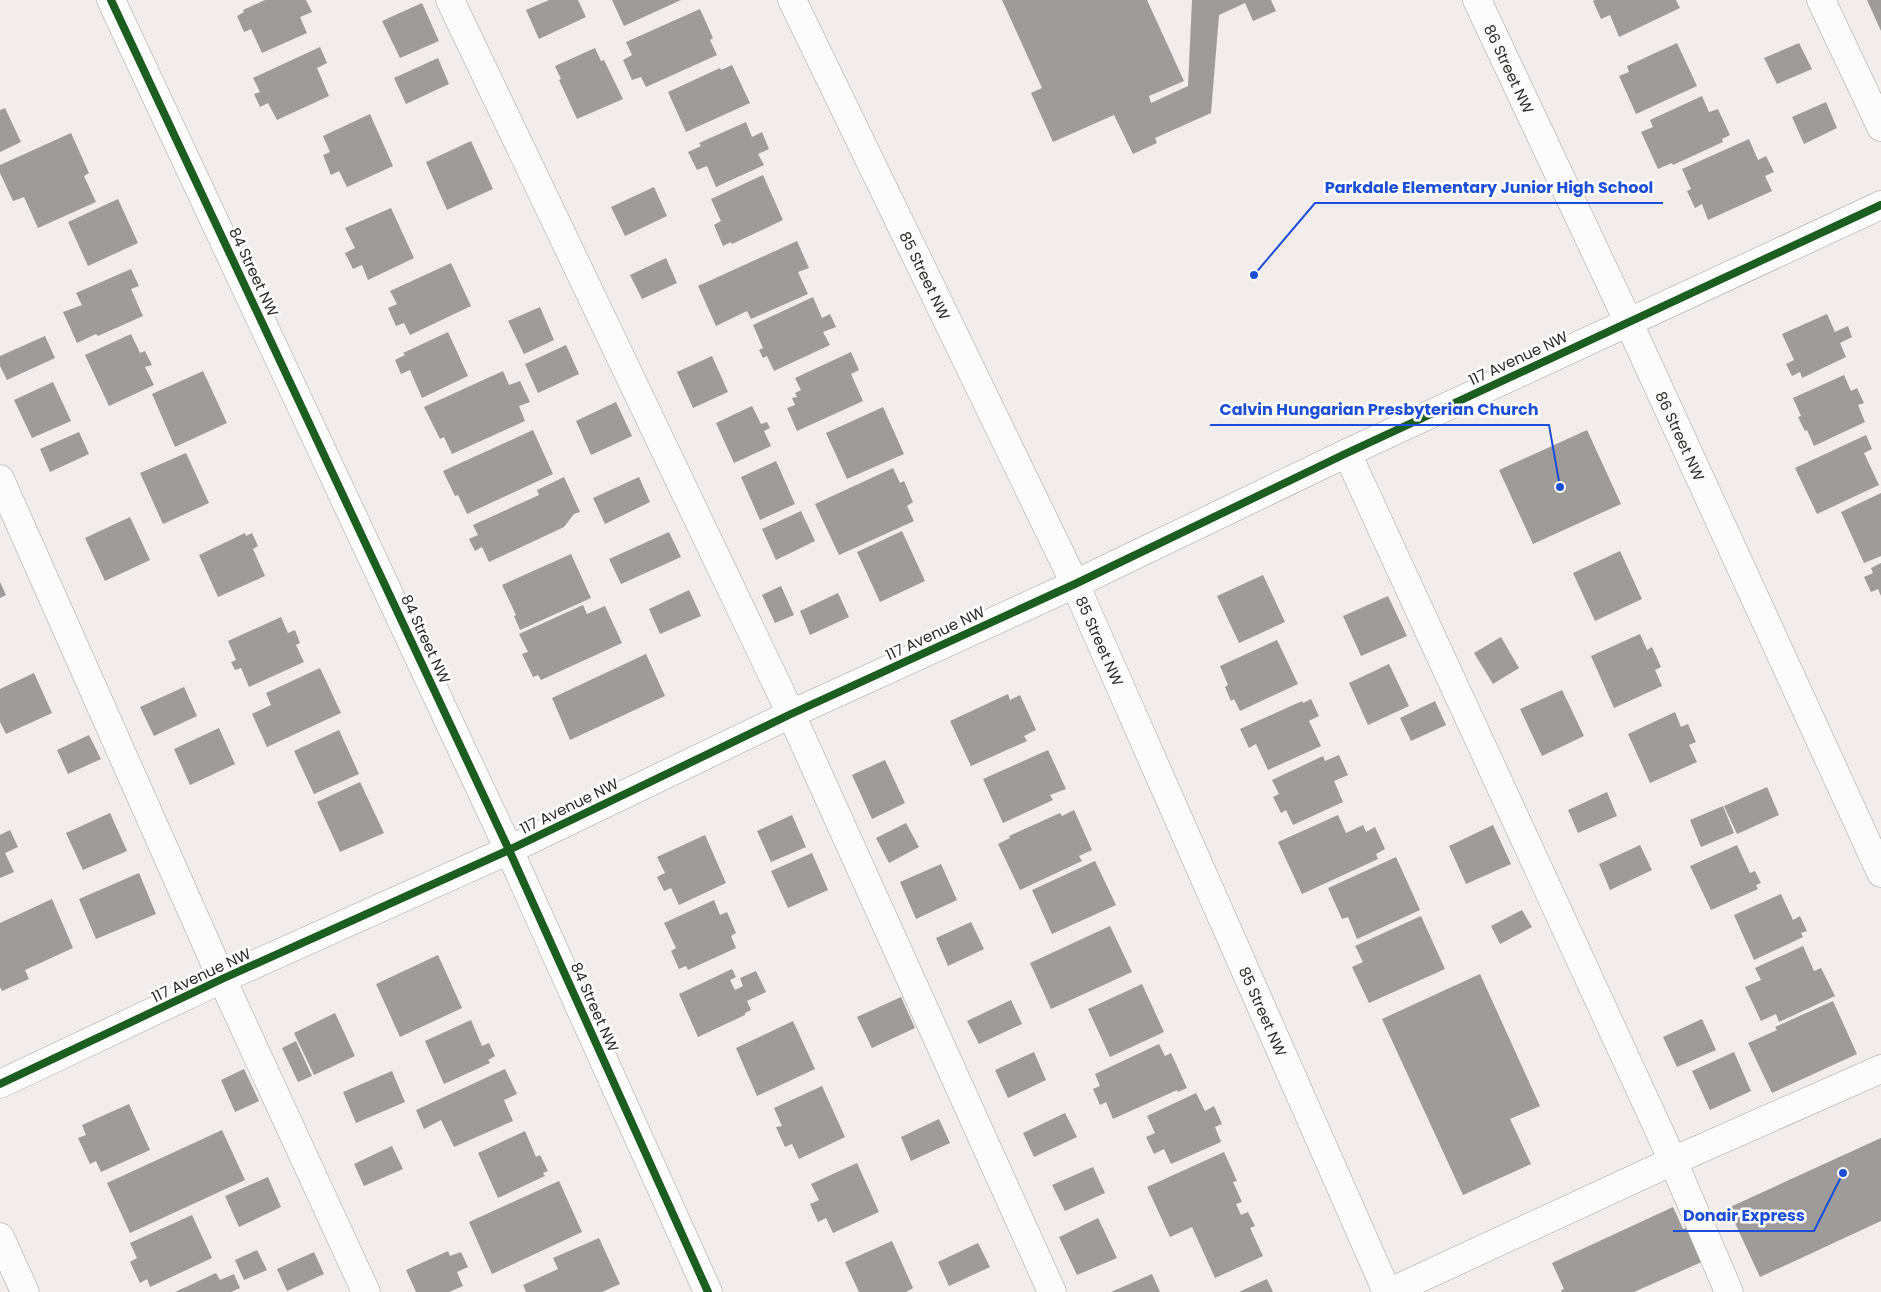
<svg xmlns="http://www.w3.org/2000/svg" width="1881" height="1292" viewBox="0 0 1881 1292" font-family="Poppins,sans-serif">
	<rect width="100%" height="100%" fill="#f2edec"/>
	<g fill="#9e9b9a">
		<polygon points="265,0 306,0 312,12 300,17 307,33 262,53 251,29 244,32 237,16 244,12 243,10"/>
		<polygon points="549,0 578,0 586,17 539,39 526,10"/>
		<polygon points="612,0 681,0 624,26"/>
		<polygon points="1002,0 1147,0 1184,81 1149,96 1151,103 1188,86 1192,0 1271,0 1276,11 1253,21 1245,3 1219,15 1211,113 1155,138 1157,143 1133,154 1114,115 1053,142 1031,93 1042,88"/>
		<polygon points="1595,0 1676,0 1680,8 1619,37 1610,15 1601,19 1593,1"/>
		<polygon points="1867,0 1881,0 1881,31"/>
		<polygon points="422,3 439,41 400,58 382,21"/>
		<polygon points="700,9 713,38 710,40 717,55 646,87 641,77 632,80 623,60 632,55 626,42"/>
		<polygon points="1677,43 1697,86 1636,114 1619,76 1629,72 1627,66"/>
		<polygon points="1799,43 1812,69 1777,84 1764,58"/>
		<polygon points="320,47 327,63 317,68 329,96 277,120 268,103 260,107 254,94 260,92 253,78"/>
		<polygon points="595,48 601,61 604,60 623,99 577,119 559,80 561,79 555,66"/>
		<polygon points="438,58 449,84 406,104 394,78"/>
		<polygon points="732,65 750,103 686,132 668,92 720,68 721,70"/>
		<polygon points="1702,96 1709,112 1718,109 1730,135 1722,139 1723,142 1673,165 1672,163 1658,169 1641,132 1653,127 1650,120"/>
		<polygon points="1826,102 1837,128 1804,144 1792,117"/>
		<polygon points="5,108 21,142 0,152 0,110"/>
		<polygon points="370,114 393,166 347,187 339,171 331,175 323,155 330,152 323,136"/>
		<polygon points="746,122 752,137 762,132 769,149 758,154 764,165 716,187 707,166 697,170 688,152 701,146 699,143"/>
		<polygon points="71,133 89,173 84,176 96,202 38,228 24,197 13,201 0,173 0,165"/>
		<polygon points="1749,139 1758,160 1766,156 1774,172 1765,176 1772,191 1708,220 1702,204 1695,208 1687,191 1691,189 1682,169"/>
		<polygon points="471,141 493,189 447,210 426,162"/>
		<polygon points="763,175 783,220 732,244 731,242 723,246 714,225 721,221 711,199"/>
		<polygon points="654,187 667,216 625,236 611,207"/>
		<polygon points="118,199 138,243 88,266 68,222"/>
		<polygon points="391,208 414,258 368,280 362,265 353,269 345,253 355,248 345,228"/>
		<polygon points="797,241 809,268 798,272 808,294 751,319 747,311 716,326 698,286"/>
		<polygon points="666,258 677,283 642,299 630,275"/>
		<polygon points="451,263 471,306 410,335 404,323 396,326 388,308 397,304 390,291"/>
		<polygon points="131,269 139,286 131,289 143,316 98,336 96,334 77,343 63,312 82,305 76,293"/>
		<polygon points="813,297 822,318 830,314 836,327 823,332 830,345 774,371 767,356 763,358 759,350 763,348 753,325"/>
		<polygon points="540,307 554,340 524,354 508,321"/>
		<polygon points="1827,314 1835,332 1848,326 1852,337 1840,343 1846,357 1802,378 1800,372 1792,376 1786,364 1794,360 1782,334"/>
		<polygon points="448,332 468,376 422,398 410,370 401,374 395,360 405,355 403,353"/>
		<polygon points="131,334 140,353 145,351 152,365 145,367 154,385 109,406 85,355"/>
		<polygon points="45,336 55,358 7,380 0,366 0,356"/>
		<polygon points="566,345 579,374 538,393 525,364"/>
		<polygon points="851,352 859,370 851,374 863,401 797,431 787,408 795,405 792,398 797,397 795,393 801,390 795,378"/>
		<polygon points="712,356 728,392 693,408 677,372"/>
		<polygon points="203,371 227,423 175,447 152,394"/>
		<polygon points="503,371 509,385 520,381 530,402 519,406 525,421 452,454 444,437 440,439 424,407"/>
		<polygon points="1844,375 1851,391 1857,388 1864,403 1858,405 1865,422 1814,446 1807,430 1805,431 1798,417 1801,416 1793,398"/>
		<polygon points="53,382 71,421 32,438 14,400"/>
		<polygon points="616,402 632,436 591,455 576,421"/>
		<polygon points="752,406 761,424 767,422 770,428 764,431 771,446 734,463 716,423"/>
		<polygon points="883,407 904,454 847,479 826,433"/>
		<polygon points="533,430 553,474 467,514 458,495 455,496 443,471"/>
		<polygon points="1587,430 1621,504 1533,544 1499,470"/>
		<polygon points="79,432 89,454 50,472 40,449"/>
		<polygon points="1866,435 1872,449 1864,453 1879,485 1817,514 1795,468"/>
		<polygon points="186,453 209,503 163,524 140,473"/>
		<polygon points="776,461 795,504 760,520 741,477"/>
		<polygon points="893,468 900,483 904,481 913,502 907,506 914,521 839,555 815,504"/>
		<polygon points="564,477 580,512 574,514 564,527 489,562 482,547 475,551 469,539 478,535 473,525 539,495 537,490"/>
		<polygon points="639,477 650,502 605,524 593,498"/>
		<polygon points="1881,493 1881,556 1864,563 1841,512"/>
		<polygon points="801,511 815,541 776,560 762,529"/>
		<polygon points="130,517 150,560 105,581 85,538"/>
		<polygon points="902,531 925,581 880,602 857,552"/>
		<polygon points="669,532 681,557 621,584 609,559"/>
		<polygon points="245,533 246,536 252,533 258,546 253,549 265,576 218,597 199,555"/>
		<polygon points="1620,551 1642,599 1595,621 1573,573"/>
		<polygon points="571,554 591,598 520,630 514,616 516,615 502,585"/>
		<polygon points="1881,563 1881,596 1878,589 1871,592 1864,577 1873,573 1871,568"/>
		<polygon points="1263,575 1285,622 1239,643 1217,596"/>
		<polygon points="0,582 6,595 0,598"/>
		<polygon points="781,586 794,615 775,623 762,595"/>
		<polygon points="689,590 701,616 660,634 649,609"/>
		<polygon points="838,593 849,617 810,635 800,611"/>
		<polygon points="1388,596 1407,636 1361,656 1343,616"/>
		<polygon points="583,605 587,614 605,606 622,643 541,680 538,675 533,677 522,654 528,652 519,634"/>
		<polygon points="281,617 288,633 295,630 300,643 296,645 304,662 249,687 241,668 235,670 231,662 236,660 228,641"/>
		<polygon points="1640,634 1647,650 1652,647 1661,667 1655,670 1662,686 1614,708 1591,656"/>
		<polygon points="1501,637 1519,668 1493,684 1474,653"/>
		<polygon points="1277,640 1298,684 1240,711 1234,699 1231,701 1225,687 1228,685 1220,666"/>
		<polygon points="646,654 665,696 570,740 552,698"/>
		<polygon points="1389,664 1409,706 1368,725 1349,683"/>
		<polygon points="320,668 341,713 267,747 252,714 271,705 266,693"/>
		<polygon points="34,673 52,713 6,734 0,722 0,689"/>
		<polygon points="184,687 197,716 154,736 140,707"/>
		<polygon points="1562,690 1584,736 1542,756 1520,709"/>
		<polygon points="1008,694 1010,700 1020,695 1036,730 1024,736 1027,741 971,766 950,721"/>
		<polygon points="1311,699 1319,716 1309,721 1321,746 1268,770 1256,744 1249,748 1240,729 1302,701 1303,703"/>
		<polygon points="1435,701 1446,725 1411,741 1400,718"/>
		<polygon points="1675,712 1681,727 1688,724 1696,742 1689,745 1697,762 1650,783 1628,734"/>
		<polygon points="219,728 235,764 190,785 174,749"/>
		<polygon points="339,730 359,774 314,794 294,751"/>
		<polygon points="89,735 101,759 68,774 57,750"/>
		<polygon points="1048,750 1066,789 1050,795 1053,800 1003,823 983,779"/>
		<polygon points="1339,755 1348,775 1334,781 1343,802 1293,825 1286,810 1281,813 1273,797 1279,794 1272,780 1323,756 1325,761"/>
		<polygon points="885,760 905,803 872,819 852,775"/>
		<polygon points="360,782 384,833 340,852 317,802"/>
		<polygon points="1767,787 1779,815 1737,834 1724,806"/>
		<polygon points="1607,792 1617,816 1578,833 1568,810"/>
		<polygon points="1723,806 1734,833 1701,847 1690,820"/>
		<polygon points="1074,810 1092,850 1079,856 1082,861 1020,890 998,844 1010,838 1009,836 1060,813 1062,816"/>
		<polygon points="110,813 127,851 83,870 66,833"/>
		<polygon points="792,815 806,847 771,862 757,831"/>
		<polygon points="1338,815 1346,833 1363,825 1366,832 1375,827 1385,849 1376,854 1378,859 1302,894 1278,842"/>
		<polygon points="906,823 919,847 889,863 876,838"/>
		<polygon points="1493,825 1511,864 1466,884 1449,846"/>
		<polygon points="10,830 18,847 5,853 14,872 0,878 0,835"/>
		<polygon points="705,835 726,883 679,905 671,888 664,891 657,877 665,873 657,857"/>
		<polygon points="1640,845 1652,870 1610,890 1599,864"/>
		<polygon points="1737,845 1750,873 1755,871 1761,883 1756,885 1758,889 1711,910 1690,866"/>
		<polygon points="812,853 828,890 788,908 771,871"/>
		<polygon points="1396,857 1420,910 1357,939 1348,917 1342,919 1328,888"/>
		<polygon points="1095,861 1116,905 1052,934 1032,890"/>
		<polygon points="941,864 957,900 916,919 900,882"/>
		<polygon points="139,873 156,914 96,939 79,899"/>
		<polygon points="1781,894 1793,920 1800,916 1807,931 1801,933 1803,937 1754,960 1734,915"/>
		<polygon points="52,899 73,948 25,970 29,979 2,991 0,987 0,923"/>
		<polygon points="714,900 720,915 727,912 736,933 731,936 736,948 688,970 686,966 679,969 671,951 676,948 664,923"/>
		<polygon points="1522,910 1532,927 1500,944 1491,926"/>
		<polygon points="1421,916 1445,969 1369,1003 1352,967 1363,962 1355,946"/>
		<polygon points="971,922 984,949 948,966 936,938"/>
		<polygon points="1110,926 1132,972 1051,1009 1030,963"/>
		<polygon points="1803,946 1814,971 1821,968 1835,996 1779,1022 1776,1014 1761,1021 1745,987 1761,980 1755,968"/>
		<polygon points="438,955 462,1008 400,1037 376,984"/>
		<polygon points="732,969 736,977 730,980 735,990 743,986 740,978 756,971 766,992 747,1001 751,1010 745,1013 745,1015 698,1037 679,994"/>
		<polygon points="1480,974 1540,1106 1510,1119 1531,1164 1463,1195 1382,1019"/>
		<polygon points="1142,984 1164,1032 1110,1057 1088,1009"/>
		<polygon points="901,997 915,1028 872,1048 857,1017"/>
		<polygon points="1011,1000 1022,1024 979,1044 967,1021"/>
		<polygon points="1833,1001 1857,1054 1772,1093 1748,1043 1777,1030 1775,1027"/>
		<polygon points="335,1013 355,1056 314,1075 294,1033"/>
		<polygon points="1702,1019 1716,1050 1677,1067 1663,1037"/>
		<polygon points="471,1020 482,1046 489,1043 495,1056 488,1060 490,1063 444,1084 425,1041"/>
		<polygon points="793,1021 815,1069 757,1096 736,1048"/>
		<polygon points="296,1041 312,1076 298,1082 282,1048"/>
		<polygon points="1159,1044 1165,1056 1171,1053 1187,1088 1178,1092 1177,1090 1113,1119 1106,1102 1100,1105 1093,1089 1100,1086 1095,1074"/>
		<polygon points="1034,1052 1046,1080 1008,1098 995,1070"/>
		<polygon points="1734,1052 1751,1091 1710,1110 1692,1071"/>
		<polygon points="244,1069 259,1101 235,1112 221,1080"/>
		<polygon points="505,1069 517,1094 504,1100 513,1121 454,1147 441,1120 424,1129 416,1110"/>
		<polygon points="392,1071 405,1102 356,1123 343,1092"/>
		<polygon points="822,1086 845,1137 799,1159 792,1144 785,1147 776,1127 782,1126 774,1108"/>
		<polygon points="1196,1093 1205,1111 1214,1106 1222,1124 1215,1127 1221,1142 1171,1164 1164,1149 1154,1154 1146,1137 1155,1133 1147,1116"/>
		<polygon points="129,1104 150,1150 101,1172 96,1161 90,1164 78,1138 86,1135 82,1125"/>
		<polygon points="1065,1113 1077,1137 1034,1157 1023,1133"/>
		<polygon points="939,1119 950,1143 911,1161 901,1137"/>
		<polygon points="222,1130 245,1180 130,1233 107,1183"/>
		<polygon points="525,1131 536,1157 540,1155 548,1171 543,1173 545,1176 498,1198 478,1153"/>
		<polygon points="1881,1138 1881,1221 1760,1277 1728,1208"/>
		<polygon points="392,1146 403,1169 364,1186 354,1164"/>
		<polygon points="1224,1152 1237,1181 1233,1182 1242,1202 1236,1204 1241,1215 1248,1212 1255,1226 1250,1228 1263,1256 1215,1278 1192,1227 1170,1237 1147,1187"/>
		<polygon points="857,1163 879,1212 833,1233 826,1218 818,1222 810,1204 819,1200 811,1184"/>
		<polygon points="1093,1167 1105,1193 1065,1211 1052,1185"/>
		<polygon points="268,1177 281,1207 239,1227 225,1196"/>
		<polygon points="559,1181 582,1232 492,1274 469,1222"/>
		<polygon points="1673,1207 1683,1229 1688,1227 1704,1261 1634,1292 1562,1292 1561,1290 1564,1289 1552,1263"/>
		<polygon points="192,1215 212,1258 150,1287 147,1279 140,1283 130,1262 137,1258 130,1243"/>
		<polygon points="1098,1218 1117,1258 1077,1275 1059,1237"/>
		<polygon points="599,1238 620,1284 602,1292 526,1292 523,1285 558,1269 553,1258"/>
		<polygon points="892,1241 913,1288 906,1292 859,1292 845,1262"/>
		<polygon points="978,1243 990,1267 949,1286 938,1262"/>
		<polygon points="257,1250 267,1270 244,1280 235,1260"/>
		<polygon points="448,1251 450,1256 461,1252 468,1267 457,1272 463,1286 449,1292 416,1292 406,1270"/>
		<polygon points="314,1252 324,1274 287,1291 277,1269"/>
		<polygon points="216,1273 220,1280 234,1274 240,1288 231,1292 175,1292"/>
		<polygon points="1152,1274 1160,1292 1111,1292"/>
		<polygon points="1267,1279 1273,1292 1239,1292"/>
	</g>
	<g fill="none" stroke-linecap="round" stroke-linejoin="round">
		<g stroke="#a6a1a0" stroke-width="29">
			<g id="minor">
				<polyline points="111,0 509,850 708,1292"/>
				<polyline points="450,0 791,714 1052,1292"/>
				<path id="s1" d="M 792,0 L 1075,584 L 1387,1292"/>
				<path id="s2" d="M 1477,0 L 1628,321 L 1881,873"/>
				<polyline points="1821,0 1881,127"/>
				<polyline points="1347,453 1673,1161 1729,1292"/>
				<polyline points="0,479 222,979 366,1292"/>
				<polyline points="0,1084 222,979 509,850 791,714 1075,584 1347,453 1881,205"/>
				<polyline points="0,1237 25,1292"/>
				<polyline points="1390,1292 1673,1161 1881,1069"/>
			</g>
		</g>
		<use href="#minor" stroke="#fdfcfc" stroke-width="28"/>
		<g stroke="#fff" stroke-width="11">
			<g id="cycleway">
				<polyline points="111,0 509,850 708,1292"/>
				<polyline points="0,1084 222,979 509,850 791,714 1075,584 1347,453 1881,205"/>
			</g>
		</g>
		<use href="#cycleway" stroke="#1b5e20" stroke-width="8"/>
	</g>
	<g text-anchor="middle" dominant-baseline="central" stroke-width="5" stroke-linejoin="round" paint-order="stroke">
		<g font-size="15" fill="#2d2928" stroke="#fff">
			<text stroke="none"><textPath href="#s2" startOffset="76">86 Street NW</textPath></text>
			<text transform="translate(254 272) rotate(65)">84 Street NW</text>
			<text stroke="none"><textPath href="#s1" startOffset="306">85 Street NW</textPath></text>
			<text transform="translate(1518 358) rotate(-25)">117 Avenue NW</text>
			<text stroke="none"><textPath href="#s2" startOffset="481">86 Street NW</textPath></text>
			<text transform="translate(935 633) rotate(-25)">117 Avenue NW</text>
			<text transform="translate(426 639) rotate(65)">84 Street NW</text>
			<text stroke="none"><textPath href="#s1" startOffset="711">85 Street NW</textPath></text>
			<text transform="translate(569 806) rotate(-26)">117 Avenue NW</text>
			<text transform="translate(201 975) rotate(-25)">117 Avenue NW</text>
			<text transform="translate(595 1007) rotate(66)">84 Street NW</text>
			<text stroke="none"><textPath href="#s1" startOffset="1116">85 Street NW</textPath></text>
		</g>
	</g>
	<path fill="none" stroke="#1d4ed8" stroke-width="2" d="M1254 275L1315 203H1663M1560 487L1549 425H1210M1843 1173L1814 1231H1673"/>
	<g fill="#1d4ed8" stroke="#fff" stroke-width="2">
		<circle cx="1254" cy="275" r="5"/>
		<circle cx="1560" cy="487" r="5"/>
		<circle cx="1843" cy="1173" r="5"/>
	</g>
	<g font-size="16" text-anchor="middle" font-weight="bold" fill="#1d4ed8" stroke="#fff" stroke-width="5" stroke-linejoin="round" paint-order="stroke">
		<text x="1489" y="193">Parkdale Elementary Junior High School</text>
		<text x="1379" y="415">Calvin Hungarian Presbyterian Church</text>
		<text x="1744" y="1221">Donair Express</text>
	</g>
</svg>
